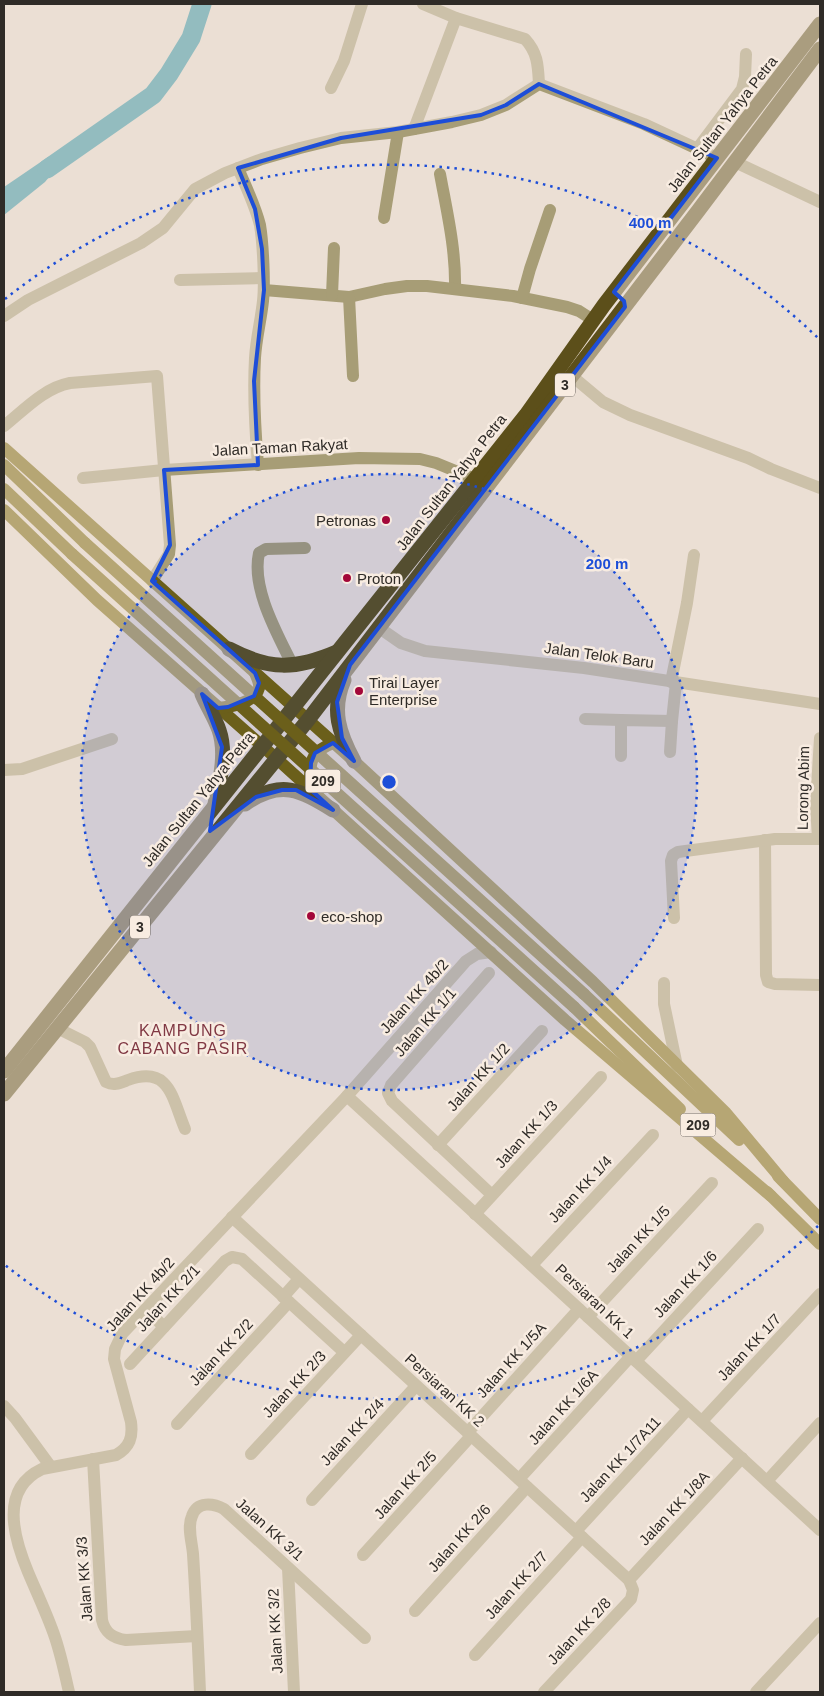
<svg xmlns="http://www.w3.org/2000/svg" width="824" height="1696" viewBox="0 0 824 1696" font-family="Helvetica,sans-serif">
	<rect width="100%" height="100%" fill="#ebdfd4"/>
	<polygon fill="#2893a7" points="69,153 45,182 4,215 4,187 48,157"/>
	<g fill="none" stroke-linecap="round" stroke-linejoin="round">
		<polyline stroke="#2893a7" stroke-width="19" points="47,169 153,95 169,74 191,38 202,4"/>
		<g stroke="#a79d76" stroke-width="12">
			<path d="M 423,4 L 456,18 L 525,39 C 538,53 538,66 539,84"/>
			<polyline points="331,88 344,61 362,4"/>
			<polyline points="414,129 456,18"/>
			<polyline points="697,149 742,89 745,77 746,54"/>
			<polyline points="735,162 820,202"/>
			<path d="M 238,168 C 246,187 255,205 260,225 C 263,243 265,283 263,301 C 261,320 256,339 255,358 C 253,393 255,429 258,465"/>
			<path d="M 440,174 C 447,212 456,250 455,289"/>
			<polyline points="384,218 398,132"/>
			<polyline points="180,280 263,278"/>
			<polyline points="264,290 349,297 385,289 407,286 427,286 513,296 567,307 579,311 593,320"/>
			<polyline points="332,295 334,248"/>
			<polyline points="349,297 353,376"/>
			<polyline points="522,298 530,269 550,210"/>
			<polyline points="4,316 28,300 141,243 163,228 195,189 225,173 262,159 300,148 341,138 398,132 452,122 481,115 506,105 539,84 644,124 717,158"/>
			<polyline points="572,376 603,402 630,415 748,458 771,469 820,488"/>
			<path d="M 4,426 C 24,410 44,388 70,383 L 157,376 L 170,545 L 169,554 L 152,581"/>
			<polyline points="83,478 164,470 359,458 420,459 436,463 475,479"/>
			<polyline points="378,627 401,643 425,651 584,668 820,704"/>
			<path d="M 293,666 C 278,635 251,589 259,553 L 266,549 L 305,548"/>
			<polyline points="671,682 687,603 694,555"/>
			<polyline points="585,719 621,720"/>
			<polyline points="670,752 672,721"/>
			<polyline points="621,756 621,720 672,721 676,683"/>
			<polyline points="4,770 22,769 112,739"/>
			<polyline points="818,839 816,804 820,738"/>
			<polyline points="765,840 766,975 768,982 775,984 820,985"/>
			<polyline points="674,918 671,861 673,855 678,852 775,839 820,839"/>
			<polyline points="489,973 391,1085 388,1093 392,1101 492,1195"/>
			<polyline points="664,983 664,1004 677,1066"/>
			<path d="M 57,1028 L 85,1042 L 90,1047 L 106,1082 C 114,1086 120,1083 128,1080 C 170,1065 172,1098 185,1129"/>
			<polyline points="347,1096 820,1530"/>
			<polyline points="438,1145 542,1031"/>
			<polyline points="475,1214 601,1077"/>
			<polyline points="232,1217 629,1580 633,1590 631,1599 544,1692"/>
			<polyline points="532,1265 653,1135"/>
			<polyline points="283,1297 299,1279"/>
			<polyline points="146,1309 164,1327"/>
			<polyline points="588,1317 712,1183"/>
			<polyline points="636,1361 758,1229"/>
			<polyline points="130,1364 225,1261 232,1257 242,1259 344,1352"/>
			<polyline points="4,1406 15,1418 51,1467"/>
			<polyline points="702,1421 820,1294"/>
			<polyline points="177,1424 289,1302"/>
			<polyline points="468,1432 579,1309"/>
			<polyline points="251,1454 361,1335"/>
			<path d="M 93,1459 L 102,1620 C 105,1633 113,1638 126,1640 L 197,1636"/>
			<polyline points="519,1479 631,1356"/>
			<polyline points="767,1481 820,1423"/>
			<polyline points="312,1500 416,1386"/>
			<polyline points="576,1531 688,1409"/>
			<polyline points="363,1555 471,1436"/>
			<polyline points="288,1568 294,1692"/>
			<polyline points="629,1580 742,1458"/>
			<polyline points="415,1611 527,1487"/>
			<polyline points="475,1655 582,1537"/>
			<path d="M 69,1692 C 64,1671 60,1649 52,1629 C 45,1610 36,1591 28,1572 C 13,1536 0,1489 42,1469 L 116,1455 C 130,1447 133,1437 131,1422 L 114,1359 L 115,1349 L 122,1334 L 347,1096 L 466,961 L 477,954 L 491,952"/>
			<path d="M 200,1692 C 198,1646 196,1600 193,1554 C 192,1542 187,1527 192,1516 C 197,1501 213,1503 224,1509 L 365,1638"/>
			<polyline points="756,1692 820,1623"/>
		</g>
		<g stroke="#766200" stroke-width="12">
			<polyline points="4,448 354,761 593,982 726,1113 783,1181"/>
			<polyline points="4,465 85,543"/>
			<polyline points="4,489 72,554"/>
			<polyline points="4,510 97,600 277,759 565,1020 771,1196"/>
			<path d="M 218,708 C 230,707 255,703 259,688 C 260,683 257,678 255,673"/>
			<path d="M 310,778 C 310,757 314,751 333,743"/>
			<polyline points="584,994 739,1140"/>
			<polyline points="574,1007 680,1109"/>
			<polyline points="778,1176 820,1219"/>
			<polyline points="767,1192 820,1244"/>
		</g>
		<g stroke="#5c4f1a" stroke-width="15">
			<path d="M 229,649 C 269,670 295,670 337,652"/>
			<path d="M 344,680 C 331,710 339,733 354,761"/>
			<path d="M 202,694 C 207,706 215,718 219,730 C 227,753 220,780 215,804"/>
			<path d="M 245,804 C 281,779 300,790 333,810"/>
			<polyline points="4,1071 526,415 604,305 820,24"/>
			<polyline points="4,1094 308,720 698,211 820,49"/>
		</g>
		<g stroke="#766200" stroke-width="12">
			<polyline points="85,543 584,994"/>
			<polyline points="72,554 574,1007"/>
		</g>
	</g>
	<path d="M0 0H824V1696H0ZM 539,84 L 717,158 L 614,292 L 624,301 L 625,307 L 350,665 L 337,702 L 342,738 L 354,761 L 333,743 L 315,753 L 311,763 L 310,789 L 333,810 L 296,790 L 282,790 L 256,797 L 210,831 L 222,747 L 202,694 L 218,708 L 228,707 L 254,696 L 259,683 L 255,673 L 152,581 L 170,545 L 164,470 L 258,465 L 254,381 L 264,290 L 262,249 L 255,209 L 238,168 L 341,138 L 481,115 L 506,105 Z" fill="#ebdfd4" fill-opacity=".55" fill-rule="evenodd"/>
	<path fill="none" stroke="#1d4ed8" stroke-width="4" stroke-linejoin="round" d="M 539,84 L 717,158 L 614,292 L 624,301 L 625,307 L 350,665 L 337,702 L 342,738 L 354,761 L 333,743 L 315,753 L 311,763 L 310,789 L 333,810 L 296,790 L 282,790 L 256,797 L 210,831 L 222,747 L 202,694 L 218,708 L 228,707 L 254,696 L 259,683 L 255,673 L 152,581 L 170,545 L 164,470 L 258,465 L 254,381 L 264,290 L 262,249 L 255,209 L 238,168 L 341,138 L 481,115 L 506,105 Z"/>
	<circle cx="389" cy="782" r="308" fill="#1d4ed8" fill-opacity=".12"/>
	<g fill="none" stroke="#1d4ed8" stroke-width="2.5" stroke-dasharray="2.5 5">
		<circle cx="389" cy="782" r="308"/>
		<path d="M818 1226A617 617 0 0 1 5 1265M5 299A617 617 0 0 1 818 338"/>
	</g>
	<g fill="#a30739" stroke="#f8ece1" stroke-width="2">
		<circle cx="386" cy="520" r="5"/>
		<circle cx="347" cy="578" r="5"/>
		<circle cx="359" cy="691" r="5"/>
		<circle cx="311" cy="916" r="5"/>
	</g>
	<g text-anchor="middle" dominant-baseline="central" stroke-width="5" stroke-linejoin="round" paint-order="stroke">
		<g fill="#f8ece1" stroke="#6b655f" stroke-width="1">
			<rect x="555" y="373.5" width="20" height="23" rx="4"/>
			<rect x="305.5" y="769.5" width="35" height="23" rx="4"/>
			<rect x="130" y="915.5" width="20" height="23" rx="4"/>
			<rect x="680.5" y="1113.5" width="35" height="23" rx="4"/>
		</g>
		<g font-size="14" font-weight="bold" fill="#2f2b27">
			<text x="565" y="385">3</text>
			<text x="323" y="781">209</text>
			<text x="140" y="927">3</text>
			<text x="698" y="1125">209</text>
		</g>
		<g font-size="15" fill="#2f2b27" stroke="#f8ece1">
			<text transform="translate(722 124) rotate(-52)">Jalan Sultan Yahya Petra</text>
			<text transform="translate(280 447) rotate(-3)">Jalan Taman Rakyat</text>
			<text transform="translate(451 482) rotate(-52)">Jalan Sultan Yahya Petra</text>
			<text transform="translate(599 655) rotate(8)">Jalan Telok Baru</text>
			<text transform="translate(803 788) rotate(-89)">Lorong Abim</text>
			<text transform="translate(198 799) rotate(-51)">Jalan Sultan Yahya Petra</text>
			<text transform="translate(414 996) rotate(-48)">Jalan KK 4b/2</text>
			<text transform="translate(425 1022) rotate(-49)">Jalan KK 1/1</text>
			<text transform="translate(478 1077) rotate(-48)">Jalan KK 1/2</text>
			<text transform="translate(526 1134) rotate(-48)">Jalan KK 1/3</text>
			<text transform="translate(580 1189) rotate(-47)">Jalan KK 1/4</text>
			<text transform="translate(638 1239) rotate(-47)">Jalan KK 1/5</text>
			<text transform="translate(685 1284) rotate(-47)">Jalan KK 1/6</text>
			<text transform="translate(140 1294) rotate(-48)">Jalan KK 4b/2</text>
			<text transform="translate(168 1298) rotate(-47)">Jalan KK 2/1</text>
			<text transform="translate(595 1301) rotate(43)">Persiaran KK 1</text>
			<text transform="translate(749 1347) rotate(-47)">Jalan KK 1/7</text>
			<text transform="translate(221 1352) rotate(-47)">Jalan KK 2/2</text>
			<text transform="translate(511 1360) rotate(-48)">Jalan KK 1/5A</text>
			<text transform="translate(294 1384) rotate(-47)">Jalan KK 2/3</text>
			<text transform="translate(445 1390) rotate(42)">Persiaran KK 2</text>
			<text transform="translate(563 1407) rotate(-48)">Jalan KK 1/6A</text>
			<text transform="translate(352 1432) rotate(-47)">Jalan KK 2/4</text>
			<text transform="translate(620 1459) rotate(-47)">Jalan KK 1/7A11</text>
			<text transform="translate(405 1485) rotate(-48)">Jalan KK 2/5</text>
			<text transform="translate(674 1508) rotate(-47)">Jalan KK 1/8A</text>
			<text transform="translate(270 1529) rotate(42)">Jalan KK 3/1</text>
			<text transform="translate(459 1538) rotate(-48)">Jalan KK 2/6</text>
			<text transform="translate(84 1579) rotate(-94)">Jalan KK 3/3</text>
			<text transform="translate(516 1585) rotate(-48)">Jalan KK 2/7</text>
			<text transform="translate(275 1631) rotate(-93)">Jalan KK 3/2</text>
			<text transform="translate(579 1631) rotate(-47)">Jalan KK 2/8</text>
		</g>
		<g font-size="15" fill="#2f2b27" stroke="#f8ece1" text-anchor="start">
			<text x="376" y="520" text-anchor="end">Petronas</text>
			<text x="357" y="578">Proton</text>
			<text x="369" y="682">Tirai Layer<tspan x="369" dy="17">Enterprise</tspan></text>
			<text x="321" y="916">eco-shop</text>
		</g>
		<g font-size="16" letter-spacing="1" fill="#803843" stroke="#f8ece1">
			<text x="183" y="1030">KAMPUNG<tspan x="183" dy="18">CABANG PASIR</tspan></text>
		</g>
	</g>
	<circle cx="389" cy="782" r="8" fill="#1d4ed8" stroke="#f8ece1" stroke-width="2.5"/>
	<g font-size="15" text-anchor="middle" font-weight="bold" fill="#1d4ed8" stroke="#f8ece1" stroke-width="5" stroke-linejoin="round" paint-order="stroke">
		<text x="650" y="228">400 m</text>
		<text x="607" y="569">200 m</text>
	</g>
	<rect width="824" height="1696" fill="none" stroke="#2f2b27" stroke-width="10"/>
</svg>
